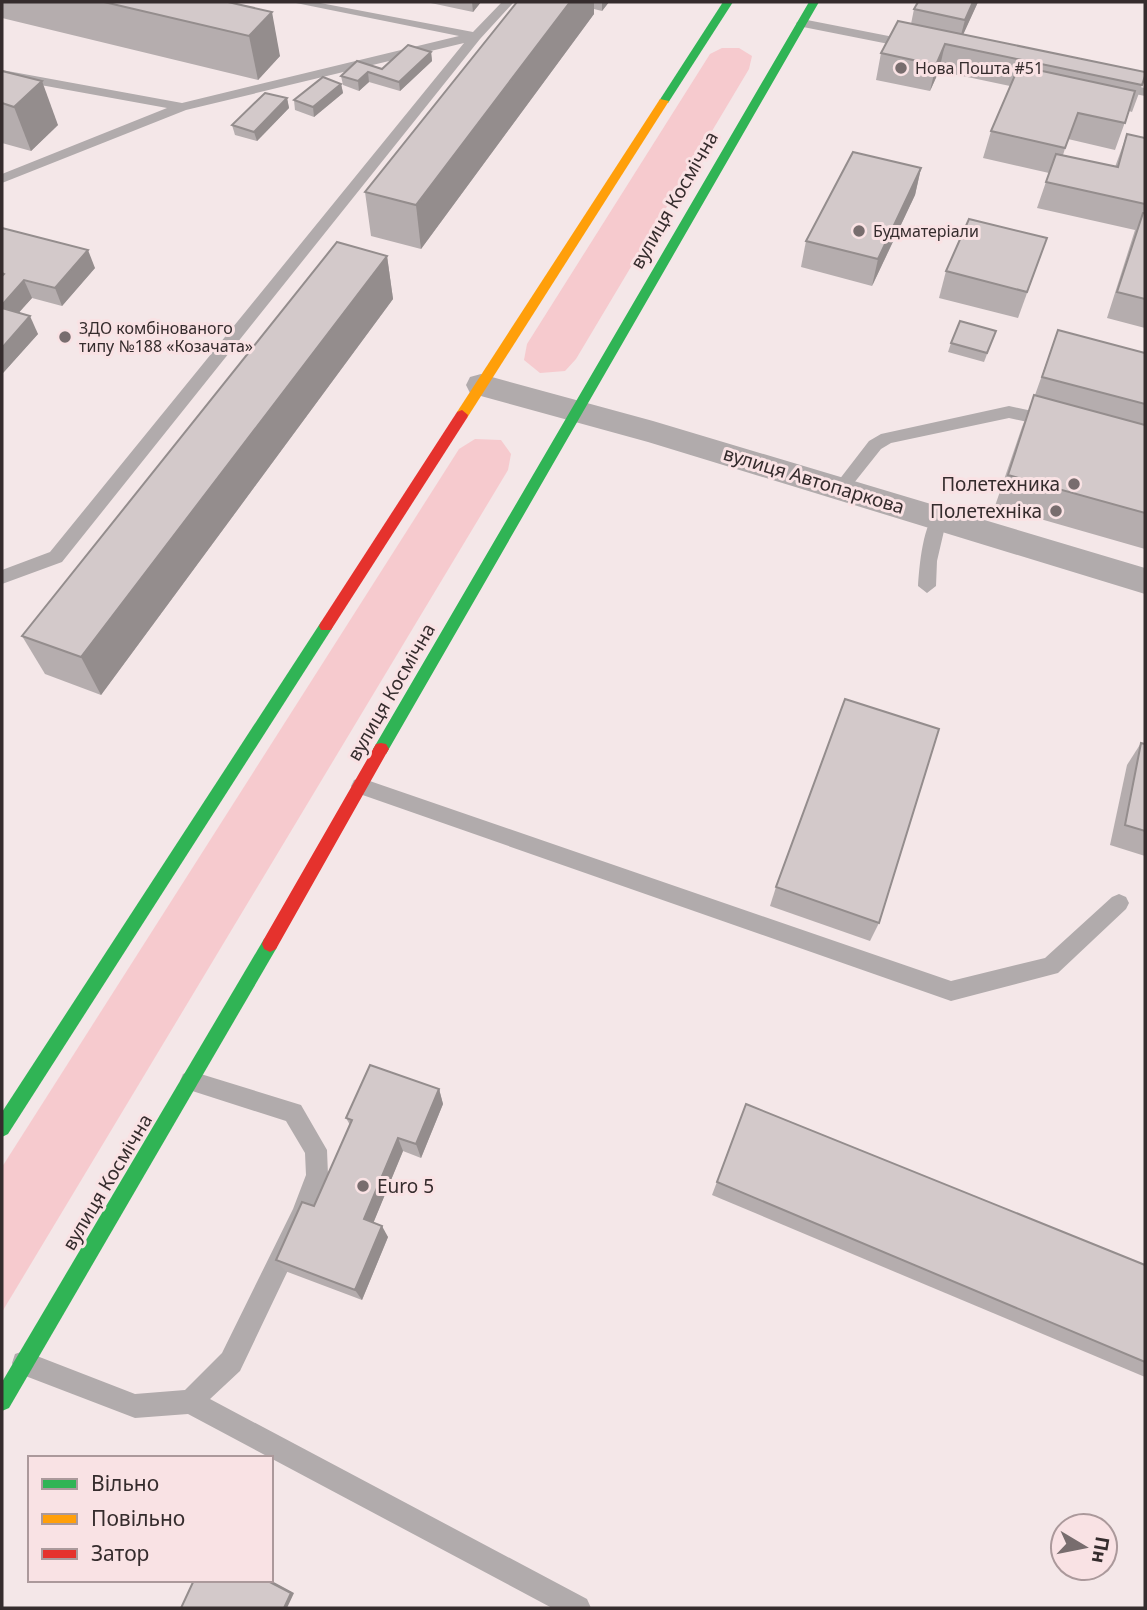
<svg xmlns="http://www.w3.org/2000/svg" width="1147" height="1610" viewBox="0 0 1147 1610" font-family="'Noto Sans',sans-serif">
	<rect width="100%" height="100%" fill="#f4e7e8"/>
	<g fill="#f6cace">
		<polygon points="722,48 739,48 752,56 749,69 576,359 565,371 540,373 524,360 527,344 710,54"/>
		<polygon points="475,439 501,440 511,454 508,470 2,1312 2,1167 459,449"/>
	</g>
	<g fill="none" stroke-linecap="round" stroke-linejoin="round">
		<g fill="#b1abac" fill-rule="evenodd">
			<polygon points="291,2 315,2 473,32 502,2 514,2 480,39 62,562 2,584 2,570 50,552 464,43 186,110 2,183 2,174 167,108 2,78 2,70 182,103 459,36"/>
			<polygon points="802,19 914,41 920,45 914,49 798,26 796,23"/>
			<polygon points="1115,82 1145,88 1145,96 1110,89 1109,86"/>
			<polygon points="1009,406 1051,415 1059,421 1051,427 1009,418 891,443 881,449 846,493 834,493 832,489 869,441 881,434"/>
			<path d="M 939,512 L 947,518 L 937,561 L 936,586 L 927,593 L 918,586 C 919,570 923,517 939,512 Z"/>
			<polygon points="361,778 951,981 1045,958 1112,897 1119,894 1126,897 1129,903 1126,909 1058,973 951,1001 354,792 351,786 354,780"/>
			<polygon points="191,1071 301,1105 327,1150 328,1175 311,1222 240,1371 210,1399 587,1599 591,1608 552,1608 188,1414 135,1418 15,1372 12,1363 15,1354 24,1351 135,1394 185,1390 222,1353 293,1209 306,1175 305,1153 286,1121 183,1088 180,1081 183,1074"/>
		</g>
		<polygon fill="#b1abac" fill-rule="evenodd" points="481,374 653,421 1145,568 1145,594 648,442 470,393 466,385 470,377"/>
		<g fill="#30b455" fill-rule="evenodd">
			<polygon points="723,2 733,2 668,103 660,103 659,101"/>
			<polygon points="809,2 819,2 386,754 376,754 373,749 376,744"/>
			<polygon points="326,620 333,626 331,630 8,1134 2,1137 2,1112 321,622"/>
			<polygon points="270,936 276,939 278,944 276,949 9,1408 2,1411 2,1382 264,939"/>
		</g>
		<polygon fill="#ff9f0a" fill-rule="evenodd" points="660,99 669,101 467,418 457,418 457,412"/>
		<g fill="#e5322d" fill-rule="evenodd">
			<polygon points="462,410 468,415 467,418 331,630 321,630 319,626 321,622 457,412"/>
			<polygon points="381,743 386,744 389,749 386,754 276,949 270,952 264,949 262,944 264,939 376,744"/>
		</g>
	</g>
	<g fill="#b5adae">
		<polygon points="2,2 228,2 280,56 258,80 2,18"/>
		<polygon points="426,2 481,2 473,12"/>
		<polygon points="517,2 609,2 602,11 594,9 594,14 421,249 371,236 365,192"/>
		<polygon points="978,2 963,34 1142,85 1132,112 1129,111 1115,150 1068,139 1063,155 1115,167 1127,134 1145,138 1145,328 1107,318 1135,230 1037,208 1049,173 983,158 991,131 1010,86 939,71 930,91 876,80 881,53 911,24 914,9"/>
		<polygon points="431,52 432,61 400,91 369,82 359,91 343,85 341,76 382,69"/>
		<polygon points="2,71 58,125 31,151 2,143"/>
		<polygon points="341,84 343,93 314,117 295,110 294,100"/>
		<polygon points="287,98 289,108 257,141 235,135 232,125"/>
		<polygon points="921,168 915,195 872,286 801,267 806,241"/>
		<polygon points="2,228 95,268 62,306 32,298 18,313 38,334 3,373 2,373"/>
		<polygon points="1047,238 1018,318 939,298 946,271"/>
		<polygon points="387,256 393,299 101,695 45,674 22,636"/>
		<polygon points="1058,330 1145,353 1145,549 995,506 1022,427 1035,395"/>
		<polygon points="996,331 984,362 948,352 951,343"/>
		<polygon points="1141,743 1145,744 1145,856 1110,845 1127,765"/>
		<polygon points="776,887 879,923 870,941 770,906"/>
		<polygon points="439,1089 443,1104 421,1158 403,1151 373,1223 388,1237 362,1300 285,1271 276,1260 314,1206 350,1125 346,1118"/>
		<polygon points="746,1104 1145,1265 1145,1377 712,1195"/>
	</g>
	<g fill="#948d8d">
		<polygon points="472,2 481,2 473,12"/>
		<polygon points="570,2 594,2 594,14 421,249 416,205"/>
		<polygon points="602,2 609,2 602,11"/>
		<polygon points="973,2 978,2 958,46 965,20"/>
		<polygon points="272,12 280,56 258,80 249,36"/>
		<polygon points="945,44 939,71 930,91 936,65"/>
		<polygon points="431,52 432,61 400,91 399,82"/>
		<polygon points="368,72 369,82 359,91 358,81"/>
		<polygon points="42,81 58,125 31,151 14,107"/>
		<polygon points="341,84 343,93 314,117 313,107"/>
		<polygon points="287,98 289,108 257,141 254,132"/>
		<polygon points="921,168 915,195 872,286 878,259"/>
		<polygon points="88,250 95,268 62,306 55,288"/>
		<polygon points="387,256 393,299 101,695 81,657"/>
		<polygon points="24,280 32,298 7,326 2,314 2,305"/>
		<polygon points="30,316 38,334 3,373 2,370 2,348"/>
		<polygon points="439,1089 443,1104 421,1158 416,1144"/>
		<polygon points="398,1138 403,1151 370,1231 364,1219"/>
		<polygon points="382,1226 388,1237 362,1300 355,1290"/>
		<polygon points="266,1580 270,1580 294,1593 287,1608 284,1608"/>
	</g>
	<g fill="#d3c9ca" stroke="#948d8d" stroke-width="2">
		<polygon points="104,2 228,2 272,12 249,36"/>
		<polygon points="517,2 570,2 416,205 365,192"/>
		<polygon points="918,2 973,2 965,20 914,9"/>
		<polygon points="898,21 1145,72 1145,76 1142,85 945,44 936,65 881,53"/>
		<polygon points="408,45 431,52 399,82 368,72 358,81 341,76 357,61 382,69"/>
		<polygon points="1019,66 1135,91 1125,123 1078,113 1065,148 991,131"/>
		<polygon points="2,71 42,81 14,107 2,103"/>
		<polygon points="323,77 341,84 313,107 294,100"/>
		<polygon points="265,93 287,98 254,132 232,125"/>
		<polygon points="1127,134 1145,138 1145,204 1046,182 1056,154 1118,167"/>
		<polygon points="853,152 921,168 878,259 806,241"/>
		<polygon points="1143,213 1145,213 1145,299 1117,292"/>
		<polygon points="969,219 1047,238 1027,292 946,271"/>
		<polygon points="2,228 88,250 55,288 24,280 2,305 2,276 4,274 2,273"/>
		<polygon points="337,242 387,256 81,657 22,636"/>
		<polygon points="2,308 30,316 2,348"/>
		<polygon points="960,321 996,331 987,353 951,343"/>
		<polygon points="1058,330 1145,353 1145,404 1042,377"/>
		<polygon points="1034,395 1145,425 1145,513 1008,475"/>
		<polygon points="845,699 939,729 879,923 776,887"/>
		<polygon points="1141,743 1145,744 1145,831 1125,825"/>
		<polygon points="370,1065 439,1089 416,1144 398,1138 364,1219 382,1226 355,1290 276,1260 302,1202 314,1206 352,1120 346,1118"/>
		<polygon points="746,1104 1145,1265 1145,1362 717,1182"/>
		<polygon points="194,1580 266,1580 291,1593 284,1608 181,1608"/>
	</g>
	<g fill="#786d6e" stroke="#f9e2e4" stroke-width="2.5">
		<circle cx="901" cy="68" r="7"/>
		<circle cx="859" cy="231" r="7"/>
		<circle cx="65" cy="337" r="7"/>
		<circle cx="1074" cy="484" r="7"/>
		<circle cx="1056" cy="511" r="7"/>
		<circle cx="363" cy="1186" r="7"/>
	</g>
	<g text-anchor="middle" dominant-baseline="central" stroke-width="6" stroke-linejoin="round" paint-order="stroke">
		<g font-size="16" fill="#352c2d" stroke="#f9e2e4" text-anchor="start">
			<text x="915" y="68">Нова Пошта #51</text>
			<text x="873" y="231">Будматеріали</text>
			<text x="79" y="328">ЗДО комбінованого<tspan x="79" dy="18">типу №188 «Козачата»</tspan></text>
		</g>
		<g font-size="19" fill="#352c2d" stroke="#f9e2e4">
			<text transform="translate(674 200) rotate(-60)">вулиця Космічна</text>
			<text transform="translate(814 480) rotate(17)">вулиця Автопаркова</text>
			<text transform="translate(391 692) rotate(-60)">вулиця Космічна</text>
			<text transform="translate(107 1182) rotate(-59)">вулиця Космічна</text>
		</g>
		<g font-size="19" fill="#352c2d" stroke="#f9e2e4" text-anchor="end">
			<text x="1060" y="484">Полетехника</text>
			<text x="1042" y="511">Полетехніка</text>
			<text x="377" y="1186" text-anchor="start">Euro 5</text>
		</g>
	</g>
	<rect width="1147" height="1610" fill="none" stroke="#352c2d" stroke-width="7"/>
	<rect x="28" y="1456" width="245" height="126" fill="#f9e2e4" stroke="#ab999b" stroke-width="2"/>
	<rect x="42" y="1479" width="35" height="10" fill="#30b455" stroke="#ab999b" stroke-width="2"/>
	<text x="91" y="1491" font-size="21" fill="#352c2d">Вільно</text>
	<rect x="42" y="1514" width="35" height="10" fill="#ff9f0a" stroke="#ab999b" stroke-width="2"/>
	<text x="91" y="1526" font-size="21" fill="#352c2d">Повільно</text>
	<rect x="42" y="1549" width="35" height="10" fill="#e5322d" stroke="#ab999b" stroke-width="2"/>
	<text x="91" y="1561" font-size="21" fill="#352c2d">Затор</text>
	<g transform="translate(1084 1547) rotate(100)"><circle r="33" fill="#f9e2e4" stroke="#ab999b" stroke-width="2"/>
	<path d="M0-5L12 26L0 18L-12 26Z" fill="#786d6e"/>
	<text y="-10" font-size="19" font-weight="bold" text-anchor="middle" fill="#352c2d">Пн</text>
	</g>
</svg>
